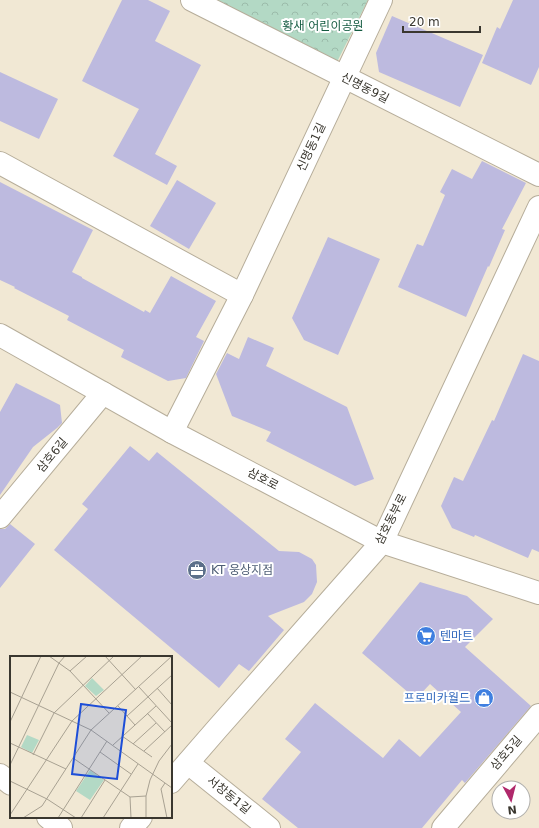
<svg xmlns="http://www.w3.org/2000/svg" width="539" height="828" viewBox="0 0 539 828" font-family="'DejaVu Sans','Noto Sans KR',sans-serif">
	<defs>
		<pattern id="forest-crowns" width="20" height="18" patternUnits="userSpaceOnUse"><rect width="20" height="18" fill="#b3d9c5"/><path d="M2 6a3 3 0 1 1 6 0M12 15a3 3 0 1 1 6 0" fill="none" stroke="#9bbbaa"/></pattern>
	</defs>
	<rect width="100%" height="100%" fill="#f1e8d4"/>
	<polygon fill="url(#forest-crowns)" points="211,0 368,0 337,62"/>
	<g fill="#bdbadf">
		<polygon points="122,0 148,0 170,11 155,41 201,65 155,154 177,166 167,185 113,156 139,109 82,81"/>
		<polygon points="513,0 539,0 539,67 531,85 482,63 497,27 500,29"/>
		<polygon points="392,16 483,55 460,107 379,72 376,53"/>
		<polygon points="0,72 58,99 39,139 0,121"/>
		<polygon points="482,161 526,183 502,229 505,230 489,267 488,266 466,317 398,287 417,244 423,246 445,195 440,192 452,169 472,179"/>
		<polygon points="177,180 216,203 189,249 150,226"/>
		<polygon points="0,182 93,230 72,272 82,277 82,278 144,312 145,310 150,313 171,276 216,301 196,337 204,341 186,378 168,381 121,357 124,350 67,320 69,316 14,288 15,287 0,280"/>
		<polygon points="328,237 380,259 338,355 304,340 292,318"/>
		<polygon points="248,337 274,348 266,366 347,407 374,479 355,486 266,441 271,432 232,416 216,374 227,353 239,359"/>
		<polygon points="523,354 539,361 539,552 532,549 528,558 475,535 474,537 452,528 441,506 454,477 463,481 492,420 494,421"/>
		<polygon points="16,383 60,405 62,423 57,428 33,447 0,495 0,412"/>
		<polygon points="130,446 149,461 157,452 279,551 299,552 312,559 316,565 317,582 312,594 304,602 268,616 284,630 249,671 239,664 219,688 54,550 88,509 82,504"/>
		<polygon points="10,524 35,544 0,588 0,529 5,529"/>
		<polygon points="420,582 467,596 493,619 465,647 531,706 465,783 462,780 422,828 298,828 262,799 301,752 285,739 315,703 383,758 399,739 420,757 461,712 430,684 416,699 362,653"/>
	</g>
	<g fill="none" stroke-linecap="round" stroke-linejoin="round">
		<g stroke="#b6ad9a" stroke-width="24">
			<g id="minor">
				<polyline points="192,0 539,175"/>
				<polyline points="0,163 242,295"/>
				<polyline points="172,432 242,295 381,0"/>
				<polyline points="0,517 103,393"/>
				<polyline points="188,763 269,828"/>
				<polyline points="0,775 11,784"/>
				<polyline points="48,817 61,828"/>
				<polyline points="443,828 539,715"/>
			</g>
		</g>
		<g stroke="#b6ad9a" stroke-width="24">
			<g id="tertiary">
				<polyline points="0,335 172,432 382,542 539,593"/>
				<polyline points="171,782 217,729 382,542 539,207"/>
				<polyline points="131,828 141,817"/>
			</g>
		</g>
		<use href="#minor" stroke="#fff" stroke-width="22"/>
		<use href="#tertiary" stroke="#fff" stroke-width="22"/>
	</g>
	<defs>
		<g id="office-disc" transform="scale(1)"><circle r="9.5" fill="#5c6f8a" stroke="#fff"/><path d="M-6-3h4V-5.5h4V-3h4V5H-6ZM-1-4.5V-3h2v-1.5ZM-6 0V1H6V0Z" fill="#fff"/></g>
		<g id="supermarket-disc" transform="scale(1)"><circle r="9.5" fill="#3f7fe0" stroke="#fff"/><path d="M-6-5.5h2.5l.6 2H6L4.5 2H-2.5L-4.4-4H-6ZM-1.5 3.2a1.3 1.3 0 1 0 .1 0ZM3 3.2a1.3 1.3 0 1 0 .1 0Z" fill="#fff"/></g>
		<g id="shop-disc" transform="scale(1)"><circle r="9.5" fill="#3f7fe0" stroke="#fff"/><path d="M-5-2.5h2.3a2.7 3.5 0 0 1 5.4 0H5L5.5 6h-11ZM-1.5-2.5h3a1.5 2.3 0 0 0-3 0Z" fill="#fff"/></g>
	</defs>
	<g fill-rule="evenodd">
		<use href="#office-disc" x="197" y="570"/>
		<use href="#supermarket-disc" x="426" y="636"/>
		<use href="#shop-disc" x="484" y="698"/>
	</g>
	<g text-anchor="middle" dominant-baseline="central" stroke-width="4" stroke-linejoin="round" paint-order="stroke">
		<g font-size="12" fill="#135a40" stroke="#fff">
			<text x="323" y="26">황새 어린이공원</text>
		</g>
		<g font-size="12" fill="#3a372f" stroke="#fff">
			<text transform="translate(365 88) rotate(27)">신명동9길</text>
			<text transform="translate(311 147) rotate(-65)">신명동1길</text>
			<text transform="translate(52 455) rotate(-50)">삼호6길</text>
			<text transform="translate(263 479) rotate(28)">삼호로</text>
			<text transform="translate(391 519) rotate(-63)">삼호동부로</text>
			<text transform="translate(506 753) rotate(-49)">삼호5길</text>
			<text transform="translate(229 795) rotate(39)">서창동1길</text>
		</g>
		<g font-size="12" fill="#4e5e75" stroke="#fff" text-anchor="start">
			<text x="211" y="570">KT 웅상지점</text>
		</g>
		<g font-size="12" fill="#366cbe" stroke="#fff" text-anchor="start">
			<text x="440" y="636">텐마트</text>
			<text x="470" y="698" text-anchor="end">프로미카월드</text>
		</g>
	</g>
	<g transform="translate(10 656)">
		<rect width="162" height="162" fill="#f1e8d4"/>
		<path d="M 82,22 L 94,34 L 86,40 L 75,30 ZM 17,79 L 29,84 L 22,97 L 11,91 ZM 80,114 L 94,124 L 80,144 L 66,135 Z" fill="#b3d9c5"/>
		<path fill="none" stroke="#a8a192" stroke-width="1" d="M 39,0 L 60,15 L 99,57M 95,0 L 126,34M 60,15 L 77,0M 129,31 L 162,67M 147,32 L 162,49M 0,36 L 81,74 L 162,132M 108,50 L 125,69M 137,57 L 155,76M 117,60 L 162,19M 0,66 L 31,0M 112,80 L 142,101M 0,87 L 56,113M 123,88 L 146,67M 103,89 L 146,50M 134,95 L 162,69M 90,96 L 121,118M 23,99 L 44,57 L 104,0M 63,102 L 120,141 L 136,140M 0,109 L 49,7 L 55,0M 0,125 L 37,143 L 66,162M 155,127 L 151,133 L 157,162M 120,141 L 121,162M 0,159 L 62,65 L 132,0M 13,162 L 32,150 L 81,74 L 162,0M 48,162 L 97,85M 71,162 L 95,124M 93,162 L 128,108M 136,162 L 136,140 L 140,124 L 149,105 L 162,88"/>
		<path fill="#1d4ed8" fill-opacity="0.15" stroke="#1d4ed8" stroke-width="2" d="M 71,48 L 116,54 L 107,123 L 62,118 Z"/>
		<rect width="162" height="162" fill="none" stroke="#3a372f" stroke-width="2"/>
	</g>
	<g transform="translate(511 800) rotate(173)"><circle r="19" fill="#ffffff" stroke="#b0afac"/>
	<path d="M0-3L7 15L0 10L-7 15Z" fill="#b0286b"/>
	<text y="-6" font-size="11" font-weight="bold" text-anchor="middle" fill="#3a372f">N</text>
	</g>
	<path d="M403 26v6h77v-6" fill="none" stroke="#3a372f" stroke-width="2"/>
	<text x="409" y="26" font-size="12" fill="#3a372f" stroke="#ffffff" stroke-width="3" paint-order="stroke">20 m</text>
</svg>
